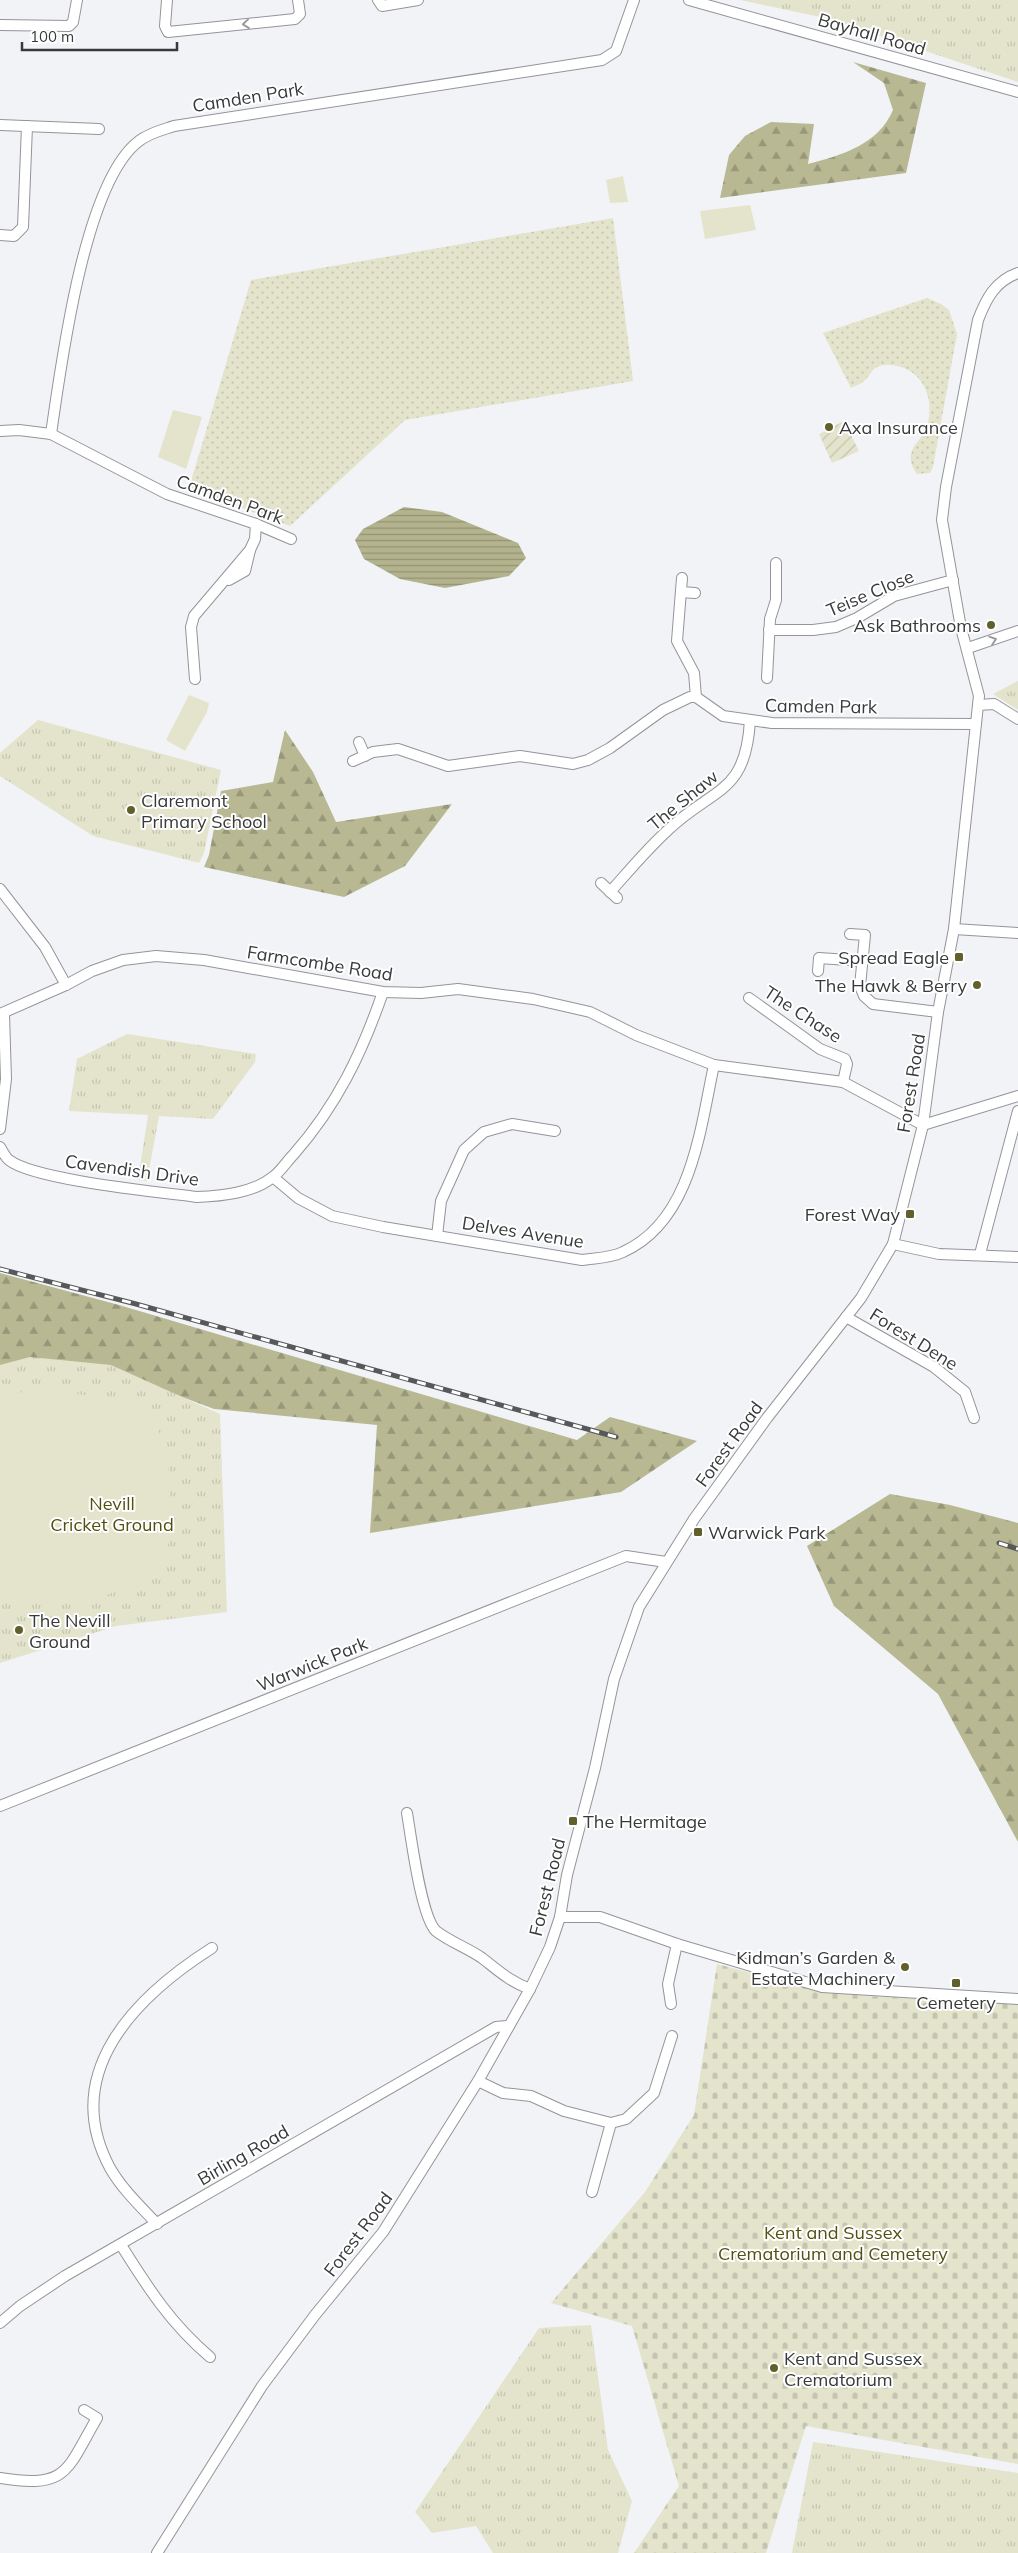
<svg xmlns="http://www.w3.org/2000/svg" width="1018" height="2553" viewBox="0 0 1018 2553" font-family="Mulish,sans-serif">
	<defs>
		<pattern id="grass-dots" width="8" height="8" patternUnits="userSpaceOnUse" patternTransform="scale(1.25)"><rect width="8" height="8" fill="#e4e4cc"/><path d="M2 2h.1M6 6h.1" fill="none" stroke="#c4c4b0" stroke-width="1.8" stroke-linecap="round"/></pattern>
		<pattern id="forest-firs" width="22" height="20" patternUnits="userSpaceOnUse" patternTransform="scale(1.25)"><rect width="22" height="20" fill="#b8b893"/><path d="M5 1l3.5 6h-7zM16 11l3.5 6h-7z" fill="#979779"/></pattern>
		<pattern id="cemetery-stones" width="16" height="16" patternUnits="userSpaceOnUse" patternTransform="scale(1.25)"><rect width="16" height="16" fill="#e4e4cc"/><path d="M2 7V4a2 2 0 0 1 4 0v3zM10 15v-3a2 2 0 0 1 4 0v3z" fill="#c4c4b0"/></pattern>
		<pattern id="park-tufts" width="24" height="20" patternUnits="userSpaceOnUse" patternTransform="scale(1.25)"><rect width="24" height="20" fill="#e4e4cc"/><path d="M3 7l-1-3M5 7V3M7 7l1-3M15 17l-1-3M17 17v-4M19 17l1-3" fill="none" stroke="#c4c4b0"/></pattern>
		<pattern id="garden-furrows" width="10" height="10" patternUnits="userSpaceOnUse" patternTransform="scale(1.25)"><rect width="10" height="10" fill="#e4e4cc"/><path d="M-1 1l2-2M0 10L10 0M9 11l2-2" fill="none" stroke="#c4c4b0"/></pattern>
		<pattern id="water-rules" width="6" height="5" patternUnits="userSpaceOnUse" patternTransform="scale(1.25)"><rect width="6" height="5" fill="#b3b38e"/><path d="M0 2.5h6" fill="none" stroke="#939375"/></pattern>
	</defs>
	<rect width="100%" height="100%" fill="#f1f3f7"/>
	<g fill="url(#grass-dots)">
		<polygon points="613,218 633,381 405,420 290,526 189,488 251,280"/>
		<path d="M 927,298 L 941,304 L 949,310 L 957,334 L 933,467 L 930,473 L 917,474 C 900,450 922,443 927,426 C 934,405 927,377 904,368 C 895,365 886,363 877,367 C 872,369 869,377 864,381 C 861,384 855,386 851,388 L 823,333 Z"/>
	</g>
	<g fill="url(#forest-firs)">
		<path d="M 853,62 L 926,83 L 906,173 L 720,198 L 729,155 L 745,136 L 771,122 L 814,124 L 808,164 C 842,155 878,145 893,110 L 884,83 Z"/>
		<polygon points="285,730 313,772 336,822 452,804 405,866 344,897 204,867 209,855 221,791 273,782"/>
		<polygon points="0,1273 119,1305 577,1440 610,1417 697,1441 621,1492 370,1533 377,1425 214,1409 113,1371 0,1365"/>
		<polygon points="890,1494 950,1505 1018,1523 1018,1842 938,1694 834,1606 807,1546"/>
	</g>
	<polygon fill="url(#cemetery-stones)" points="717,1964 812,1989 868,1996 1018,2004 1018,2464 806,2426 766,2553 634,2553 679,2486 632,2326 551,2303 645,2192 694,2115"/>
	<g fill="url(#park-tufts)">
		<polygon points="740,0 1018,0 1018,82 830,19"/>
		<polygon points="1018,681 1018,710 993,694"/>
		<polygon points="38,720 221,770 204,853 199,863 93,836 0,776 0,753"/>
		<polygon points="127,1034 256,1054 255,1062 213,1119 159,1116 147,1181 138,1180 148,1115 69,1111 77,1059"/>
		<polygon points="30,1357 111,1365 220,1414 227,1612 116,1626 0,1663 0,1365"/>
		<polygon points="591,2325 608,2450 632,2501 618,2553 493,2553 476,2526 432,2533 415,2512 539,2328"/>
		<polygon points="813,2442 1018,2473 1018,2553 792,2553"/>
	</g>
	<polygon fill="url(#garden-furrows)" points="844,421 859,451 832,463 819,434"/>
	<g fill="#e4e4cc">
		<polygon points="623,176 628,202 610,203 606,180"/>
		<polygon points="750,205 756,230 705,239 700,211"/>
		<polygon points="173,410 202,417 186,469 158,457"/>
		<polygon points="189,695 209,703 207,712 185,751 166,740"/>
		<polygon points="44,1389 129,1402 150,1414 161,1436 169,1471 171,1511 168,1547 161,1566 150,1575 103,1597 16,1603 0,1600 0,1397 15,1393"/>
	</g>
	<polygon fill="url(#water-rules)" points="404,507 442,512 518,543 526,558 509,576 445,588 400,579 364,559 355,540 363,529"/>
	<g fill="none" stroke-linecap="round" stroke-linejoin="round">
		<g stroke="#939598" stroke-width="12">
			<g id="minor">
				<polyline points="167,0 165,26 168,32 295,19 300,14 298,0"/>
				<polyline points="378,0 382,6 418,0"/>
				<polyline points="689,0 1018,92"/>
				<polyline points="0,25 69,26 73,22 77,0"/>
				<polyline points="0,125 99,129"/>
				<polyline points="0,235 14,236 23,227 27,126"/>
				<polyline points="0,431 19,430 51,434 167,494 256,524 291,539"/>
				<path d="M 51,434 C 61,366 84,182 139,141 C 149,133 162,130 174,126 L 602,60 L 616,51 L 634,0"/>
				<polyline points="682,578 677,641 694,673 696,697"/>
				<polyline points="229,580 245,571 250,550"/>
				<polyline points="681,592 695,593"/>
				<polyline points="769,630 813,630 836,627 857,618 894,596 953,580"/>
				<polyline points="968,648 1018,631"/>
				<polyline points="767,678 770,619 776,600 776,563"/>
				<polyline points="195,679 191,627 194,616 250,550 255,539 256,524"/>
				<polyline points="978,705 994,704 1018,719"/>
				<polyline points="359,742 365,756"/>
				<polyline points="353,761 373,752 398,749 448,766 520,756 573,764 588,760 610,748 663,710 690,697 696,697 723,716 772,723 976,724"/>
				<polyline points="601,883 617,898"/>
				<polyline points="0,889 45,947 66,985"/>
				<path d="M 610,892 C 629,871 647,849 668,830 C 713,787 746,795 750,720"/>
				<polyline points="954,929 1018,933"/>
				<polyline points="850,934 865,935 860,986 864,996 873,1004 938,1012"/>
				<polyline points="818,971 819,958 863,961"/>
				<polyline points="749,998 820,1049 845,1059 847,1064 843,1082"/>
				<polyline points="0,1014 66,985 92,971 123,960 156,956 204,960 383,992 421,993 458,989 533,999 590,1012 636,1035 714,1065 843,1082 923,1125 1018,1096"/>
				<polyline points="0,1129 6,1079 4,1014"/>
				<path d="M 0,1147 C 3,1152 5,1157 9,1160 C 34,1180 159,1192 197,1197 C 222,1196 253,1193 273,1177 C 281,1171 287,1161 294,1154 C 337,1105 362,1053 383,992"/>
				<path d="M 273,1177 L 298,1198 L 332,1216 L 383,1227 L 582,1260 C 596,1258 611,1258 623,1252 C 692,1221 700,1129 714,1065"/>
				<polyline points="437,1236 441,1201 464,1150 484,1132 512,1124 555,1131"/>
				<polyline points="893,1244 939,1254 1018,1257"/>
				<polyline points="980,1254 1018,1111"/>
				<polyline points="846,1317 934,1367 965,1392 974,1418"/>
				<polyline points="0,1806 626,1556 666,1562"/>
				<path d="M 407,1813 C 411,1836 421,1917 436,1931 C 450,1942 468,1948 482,1958 C 499,1971 509,1981 530,1989"/>
				<polyline points="560,1917 600,1917 677,1944 822,1987 1018,1999"/>
				<polyline points="671,2004 668,1984 677,1944"/>
				<polyline points="478,2081 503,2093 531,2096 564,2111 611,2123 626,2119 654,2093 672,2036"/>
				<polyline points="592,2192 611,2123"/>
				<path d="M 157,2224 C 141,2207 122,2189 110,2168 C 59,2073 135,1997 212,1948"/>
				<path d="M 121,2245 C 148,2288 171,2324 210,2357"/>
				<polyline points="0,2323 20,2306 65,2276 496,2027 507,2026"/>
				<path d="M 0,2478 C 68,2489 66,2471 97,2418 L 84,2410"/>
				<path d="M 157,2553 L 262,2386 L 315,2315 L 383,2232 L 478,2081 L 530,1989 L 550,1947 L 560,1917 L 567,1875 L 595,1768 L 614,1679 L 639,1607 L 694,1519 L 767,1418 L 861,1298 L 893,1244 L 923,1125 L 938,1012 L 954,929 L 978,705 L 979,696 L 961,628 L 942,520 L 946,487 L 978,320 C 986,299 995,281 1018,273"/>
			</g>
		</g>
		<use href="#minor" stroke="#fff" stroke-width="10"/>
		<g stroke="#575859" stroke-width="5">
			<g id="rail">
				<polyline points="0,1269 136,1304 616,1437"/>
				<polyline points="999,1543 1018,1549"/>
			</g>
		</g>
		<use href="#rail" stroke="#fff" stroke-width="3" stroke-dasharray="9" stroke-linecap="butt"/>
	</g>
	<defs><path id="oneway-chevron" d="M-2-3.5L2.5 0L-2 3.5" fill="none" stroke-width="1.6" stroke-linecap="round" stroke-linejoin="round" transform="scale(1.25)"/></defs>
	<g stroke="#9c9c9c">
		<use href="#oneway-chevron" transform="translate(246 24) rotate(174)"/>
		<use href="#oneway-chevron" transform="translate(993 640) rotate(-19)"/>
	</g>
	<g fill="#61602d" stroke="#fff" stroke-width="2">
		<circle cx="829" cy="427" r="5"/>
		<circle cx="991" cy="625" r="5"/>
		<circle cx="131" cy="810" r="5"/>
		<rect x="954" y="952" width="10" height="10" rx="2.5"/>
		<circle cx="977" cy="985" r="5"/>
		<rect x="905" y="1209" width="10" height="10" rx="2.5"/>
		<rect x="693" y="1527" width="10" height="10" rx="2.5"/>
		<circle cx="19" cy="1630" r="5"/>
		<rect x="568" y="1816" width="10" height="10" rx="2.5"/>
		<circle cx="905" cy="1967" r="5"/>
		<rect x="951" y="1978" width="10" height="10" rx="2.5"/>
		<circle cx="774" cy="2368" r="5"/>
	</g>
	<g text-anchor="middle" dominant-baseline="central" stroke-width="4" stroke-linejoin="round" paint-order="stroke">
		<g font-size="18" fill="#38393a" stroke="#fff">
			<text transform="translate(872 34) rotate(16)">Bayhall Road</text>
			<text transform="translate(248 97) rotate(-9)">Camden Park</text>
			<text transform="translate(230 499) rotate(20)">Camden Park</text>
			<text transform="translate(870 593) rotate(-23)">Teise Close</text>
			<text transform="translate(821 706) rotate(1)">Camden Park</text>
			<text transform="translate(683 800) rotate(-39)">The Shaw</text>
			<text transform="translate(320 963) rotate(9)">Farmcombe Road</text>
			<text transform="translate(803 1014) rotate(33)">The Chase</text>
			<text transform="translate(911 1083) rotate(-81)">Forest Road</text>
			<text transform="translate(132 1170) rotate(8)">Cavendish Drive</text>
			<text transform="translate(523 1232) rotate(9)">Delves Avenue</text>
			<text transform="translate(914 1339) rotate(32)">Forest Dene</text>
			<text transform="translate(729 1444) rotate(-54)">Forest Road</text>
			<text transform="translate(312 1664) rotate(-22)">Warwick Park</text>
			<text transform="translate(547 1887) rotate(-76)">Forest Road</text>
			<text transform="translate(243 2155) rotate(-30)">Birling Road</text>
			<text transform="translate(358 2234) rotate(-53)">Forest Road</text>
		</g>
		<g font-size="18" fill="#38393a" stroke="#fff" text-anchor="start">
			<text x="839" y="427">Axa Insurance</text>
			<text x="981" y="625" text-anchor="end">Ask Bathrooms</text>
			<text x="141" y="800">Claremont<tspan x="141" dy="21">Primary School</tspan></text>
			<text x="949" y="957" text-anchor="end">Spread Eagle</text>
			<text x="967" y="985" text-anchor="end">The Hawk &amp; Berry</text>
			<text x="900" y="1214" text-anchor="end">Forest Way</text>
			<text x="708" y="1532">Warwick Park</text>
			<text x="29" y="1620">The Nevill<tspan x="29" dy="21">Ground</tspan></text>
			<text x="583" y="1821">The Hermitage</text>
			<text x="895" y="1957" text-anchor="end">Kidman’s Garden &amp;<tspan x="895" dy="21">Estate Machinery</tspan></text>
			<text x="956" y="2002" text-anchor="middle">Cemetery</text>
			<text x="784" y="2358">Kent and Sussex<tspan x="784" dy="21">Crematorium</tspan></text>
		</g>
		<g font-size="18" fill="#525011" stroke="#fff">
			<text x="112" y="1503">Nevill<tspan x="112" dy="21">Cricket Ground</tspan></text>
			<text x="833" y="2232">Kent and Sussex<tspan x="833" dy="21">Crematorium and Cemetery</tspan></text>
		</g>
	</g>
	<path d="M22 42v8h155v-8" fill="none" stroke="#38393a" stroke-width="2.5"/>
	<text x="30" y="42" font-size="15" fill="#38393a" stroke="#ffffff" stroke-width="4" paint-order="stroke">100 m</text>
</svg>
